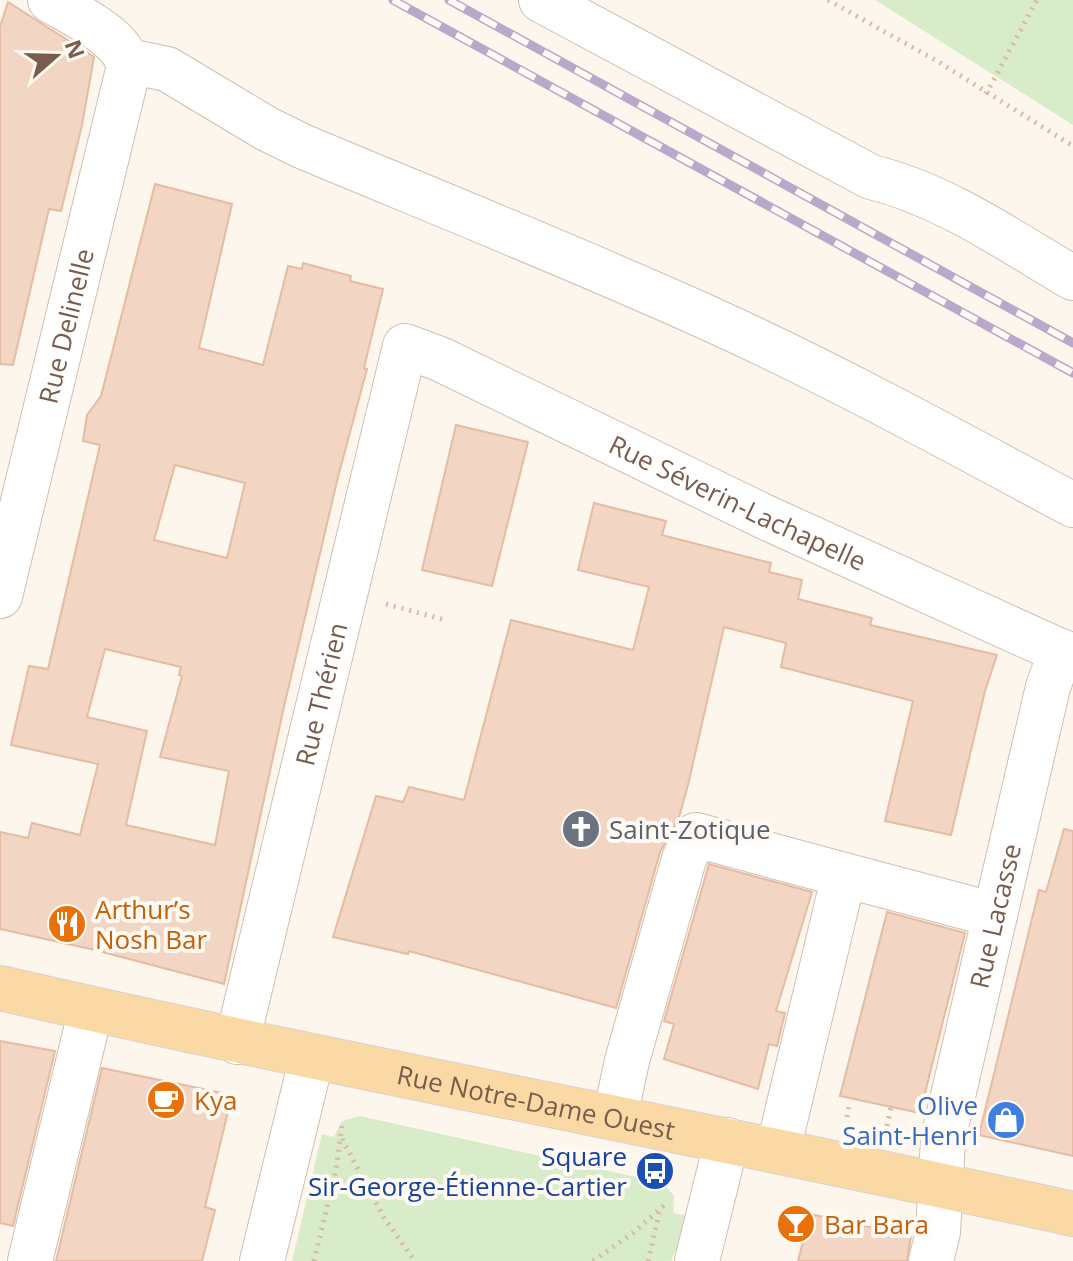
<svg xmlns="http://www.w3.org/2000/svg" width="1073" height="1261" viewBox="0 0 1073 1261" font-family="'Open Sans',sans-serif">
	<rect width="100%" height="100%" fill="#fdf6ec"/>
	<g fill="#d8ecc9">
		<polygon points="875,0 1073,0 1073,125"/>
		<path d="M 360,1116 L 663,1183 L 674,1196 L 673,1213 L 694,1217 C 690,1242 677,1242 671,1261 L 292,1261 L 322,1134 L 334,1137 L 342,1121 Z"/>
	</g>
	<g fill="#f3d5c3" stroke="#e6bba3" stroke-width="2" fill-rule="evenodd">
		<polygon points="8,2 94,57 82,125 61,211 49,209 13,365 0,364 0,27"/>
		<path d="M 155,184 L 232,204 L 199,348 L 263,365 L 288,266 L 302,269 L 303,263 L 351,276 L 350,281 L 383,289 L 364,368 L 367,369 L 338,477 L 283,711 L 224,984 L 95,950 L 0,929 L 0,832 L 28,838 L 32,823 L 80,835 L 98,764 L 11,745 L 29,666 L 48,669 L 100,445 L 83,441 L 87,415 L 101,396 ZM 175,465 L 245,483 L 227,558 L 154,540 ZM 105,649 L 181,667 L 179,675 L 182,676 L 160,757 L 229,771 L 215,845 L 126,825 L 147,731 L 87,717 Z"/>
		<polygon points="456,425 528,442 492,586 422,570"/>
		<polygon points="594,503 666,521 662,535 771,563 769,572 802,580 798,599 872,618 870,625 997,655 985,691 951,835 885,821 913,701 781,667 786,643 724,627 688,785 679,817 660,852 616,1008 409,951 408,954 333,937 376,796 403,802 409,787 464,800 511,620 633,650 649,587 578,570"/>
		<polygon points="1064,829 1073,831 1073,1156 979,1135 1039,890 1046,892"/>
		<polygon points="709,864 812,892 776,1011 785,1013 777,1046 769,1044 758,1089 664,1059 674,1024 664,1021"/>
		<polygon points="887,912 965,933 920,1113 840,1096"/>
		<polygon points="0,1041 55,1051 13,1226 0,1223"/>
		<polygon points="102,1068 232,1095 205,1207 215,1210 202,1261 56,1261"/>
		<polygon points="810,1214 911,1236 907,1261 798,1261"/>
	</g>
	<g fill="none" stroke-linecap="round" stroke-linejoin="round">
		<g stroke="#d1beb0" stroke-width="46">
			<g id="minor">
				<path d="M 541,0 L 871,177 C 945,195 1008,240 1073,278"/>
				<path d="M 128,61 L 167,69 L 267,129 L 304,147 C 438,203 573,257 706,317 C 832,374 952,440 1073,505"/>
				<path id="s1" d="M 0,596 L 128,70 C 129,39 74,15 50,0"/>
				<path id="s2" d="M 237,1042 L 405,346 L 440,359 L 765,517 L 1073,657"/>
				<polyline points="615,1117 627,1061 684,859 696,835 844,875"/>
				<polyline points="778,1150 844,875 995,915"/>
				<polyline points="30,1261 91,1009"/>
				<polyline points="262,1261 312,1057"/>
				<polyline points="697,1261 727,1140"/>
				<path id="s3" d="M 931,1261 L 938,1232 L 943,1139 L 1048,687 L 1061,651"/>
			</g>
		</g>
		<g stroke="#dad1cd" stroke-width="46">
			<g id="major">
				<path id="s4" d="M 0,988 C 356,1070 716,1135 1073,1214"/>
			</g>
		</g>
		<g stroke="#d9b8a5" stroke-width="5" stroke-dasharray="2 6" stroke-linecap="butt">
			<polyline points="828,0 937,61 1073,146"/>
			<polyline points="986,94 1037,0"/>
			<polyline points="386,604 445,620"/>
			<polyline points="847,1117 850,1101"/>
			<polyline points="887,1126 891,1107"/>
			<polyline points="342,1139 384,1218 415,1261"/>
			<polyline points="314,1261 336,1170 342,1125"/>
			<polyline points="593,1261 633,1233 668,1202"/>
			<polyline points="648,1261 660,1210"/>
		</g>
		<use href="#minor" stroke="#fff" stroke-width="44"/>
		<use href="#major" stroke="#fbd9a5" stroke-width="44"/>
		<g stroke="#b9a8c9" stroke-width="9">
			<g id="rail">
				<polyline points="393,0 1073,373"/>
				<polyline points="449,0 1073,343"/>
			</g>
		</g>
		<use href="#rail" stroke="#fffaf3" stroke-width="6" stroke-dasharray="18" stroke-linecap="butt"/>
	</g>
	<defs>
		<g id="church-disc" transform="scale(2)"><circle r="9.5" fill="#6b7280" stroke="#fffaf3"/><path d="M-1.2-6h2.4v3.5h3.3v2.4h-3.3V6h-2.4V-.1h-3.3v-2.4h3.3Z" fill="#fff"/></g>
		<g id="restaurant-disc" transform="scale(2)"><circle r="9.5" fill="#e8710a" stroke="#fffaf3"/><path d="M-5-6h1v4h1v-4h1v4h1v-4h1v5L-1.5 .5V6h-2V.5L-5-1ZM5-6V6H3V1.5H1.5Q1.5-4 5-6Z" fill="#fff"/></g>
		<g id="cafe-disc" transform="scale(2)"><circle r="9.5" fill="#e8710a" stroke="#fffaf3"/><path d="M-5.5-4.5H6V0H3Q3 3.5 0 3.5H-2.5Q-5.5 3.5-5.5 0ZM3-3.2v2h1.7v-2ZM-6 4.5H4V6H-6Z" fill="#fff"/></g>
		<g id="shop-disc" transform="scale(2)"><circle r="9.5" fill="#3f7fe0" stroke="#fffaf3"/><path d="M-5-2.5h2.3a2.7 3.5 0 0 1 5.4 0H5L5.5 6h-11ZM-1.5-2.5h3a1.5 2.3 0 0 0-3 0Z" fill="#fff"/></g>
		<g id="bus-disc" transform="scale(2)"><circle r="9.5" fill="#1a4fb4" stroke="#fffaf3"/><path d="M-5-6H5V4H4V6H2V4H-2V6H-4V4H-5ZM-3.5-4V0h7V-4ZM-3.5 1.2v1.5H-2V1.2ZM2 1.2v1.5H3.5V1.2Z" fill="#fff"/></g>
		<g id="bar-disc" transform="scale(2)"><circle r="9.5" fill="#e8710a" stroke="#fffaf3"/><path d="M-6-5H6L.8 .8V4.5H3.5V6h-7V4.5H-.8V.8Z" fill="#fff"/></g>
	</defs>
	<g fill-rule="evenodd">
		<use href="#church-disc" x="581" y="829"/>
		<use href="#restaurant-disc" x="67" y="924"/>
		<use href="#cafe-disc" x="166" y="1100"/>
		<use href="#shop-disc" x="1006" y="1120"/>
		<use href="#bus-disc" x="655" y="1171"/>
		<use href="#bar-disc" x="796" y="1224"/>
	</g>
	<g text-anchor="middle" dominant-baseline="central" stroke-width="8" stroke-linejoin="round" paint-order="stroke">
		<g font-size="26" fill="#7a5c4d" stroke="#fffaf3">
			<text stroke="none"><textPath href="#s1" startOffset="278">Rue Delinelle</textPath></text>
			<text stroke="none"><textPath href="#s2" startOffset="1084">Rue Séverin-Lachapelle</textPath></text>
			<text stroke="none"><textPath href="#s2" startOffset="358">Rue Thérien</textPath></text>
			<text stroke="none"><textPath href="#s3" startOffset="352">Rue Lacasse</textPath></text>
			<text stroke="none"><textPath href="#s4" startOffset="548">Rue Notre-Dame Ouest</textPath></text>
		</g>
		<g font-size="26" fill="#5b616d" stroke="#fffaf3" text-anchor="start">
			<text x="609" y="829">Saint-Zotique</text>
		</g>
		<g font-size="26" fill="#c56008" stroke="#fffaf3" text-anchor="start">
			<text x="95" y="909">Arthur’s<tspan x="95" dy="30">Nosh Bar</tspan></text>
			<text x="194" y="1100">Kya</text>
			<text x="824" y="1224">Bar Bara</text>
		</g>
		<g font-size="26" fill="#366cbe" stroke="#fffaf3" text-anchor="end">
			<text x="978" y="1105">Olive<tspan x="978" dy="30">Saint-Henri</tspan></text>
		</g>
		<g font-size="26" fill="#164399" stroke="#fffaf3" text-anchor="end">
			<text x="627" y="1156">Square<tspan x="627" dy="30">Sir-George-Étienne-Cartier</tspan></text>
		</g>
	</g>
	<g transform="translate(56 56) rotate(70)" stroke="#fffaf3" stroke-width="6" paint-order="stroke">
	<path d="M0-6L14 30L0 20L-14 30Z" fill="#7a5c4d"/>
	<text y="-12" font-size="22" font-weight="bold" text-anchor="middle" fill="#7a5c4d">N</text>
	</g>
</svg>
